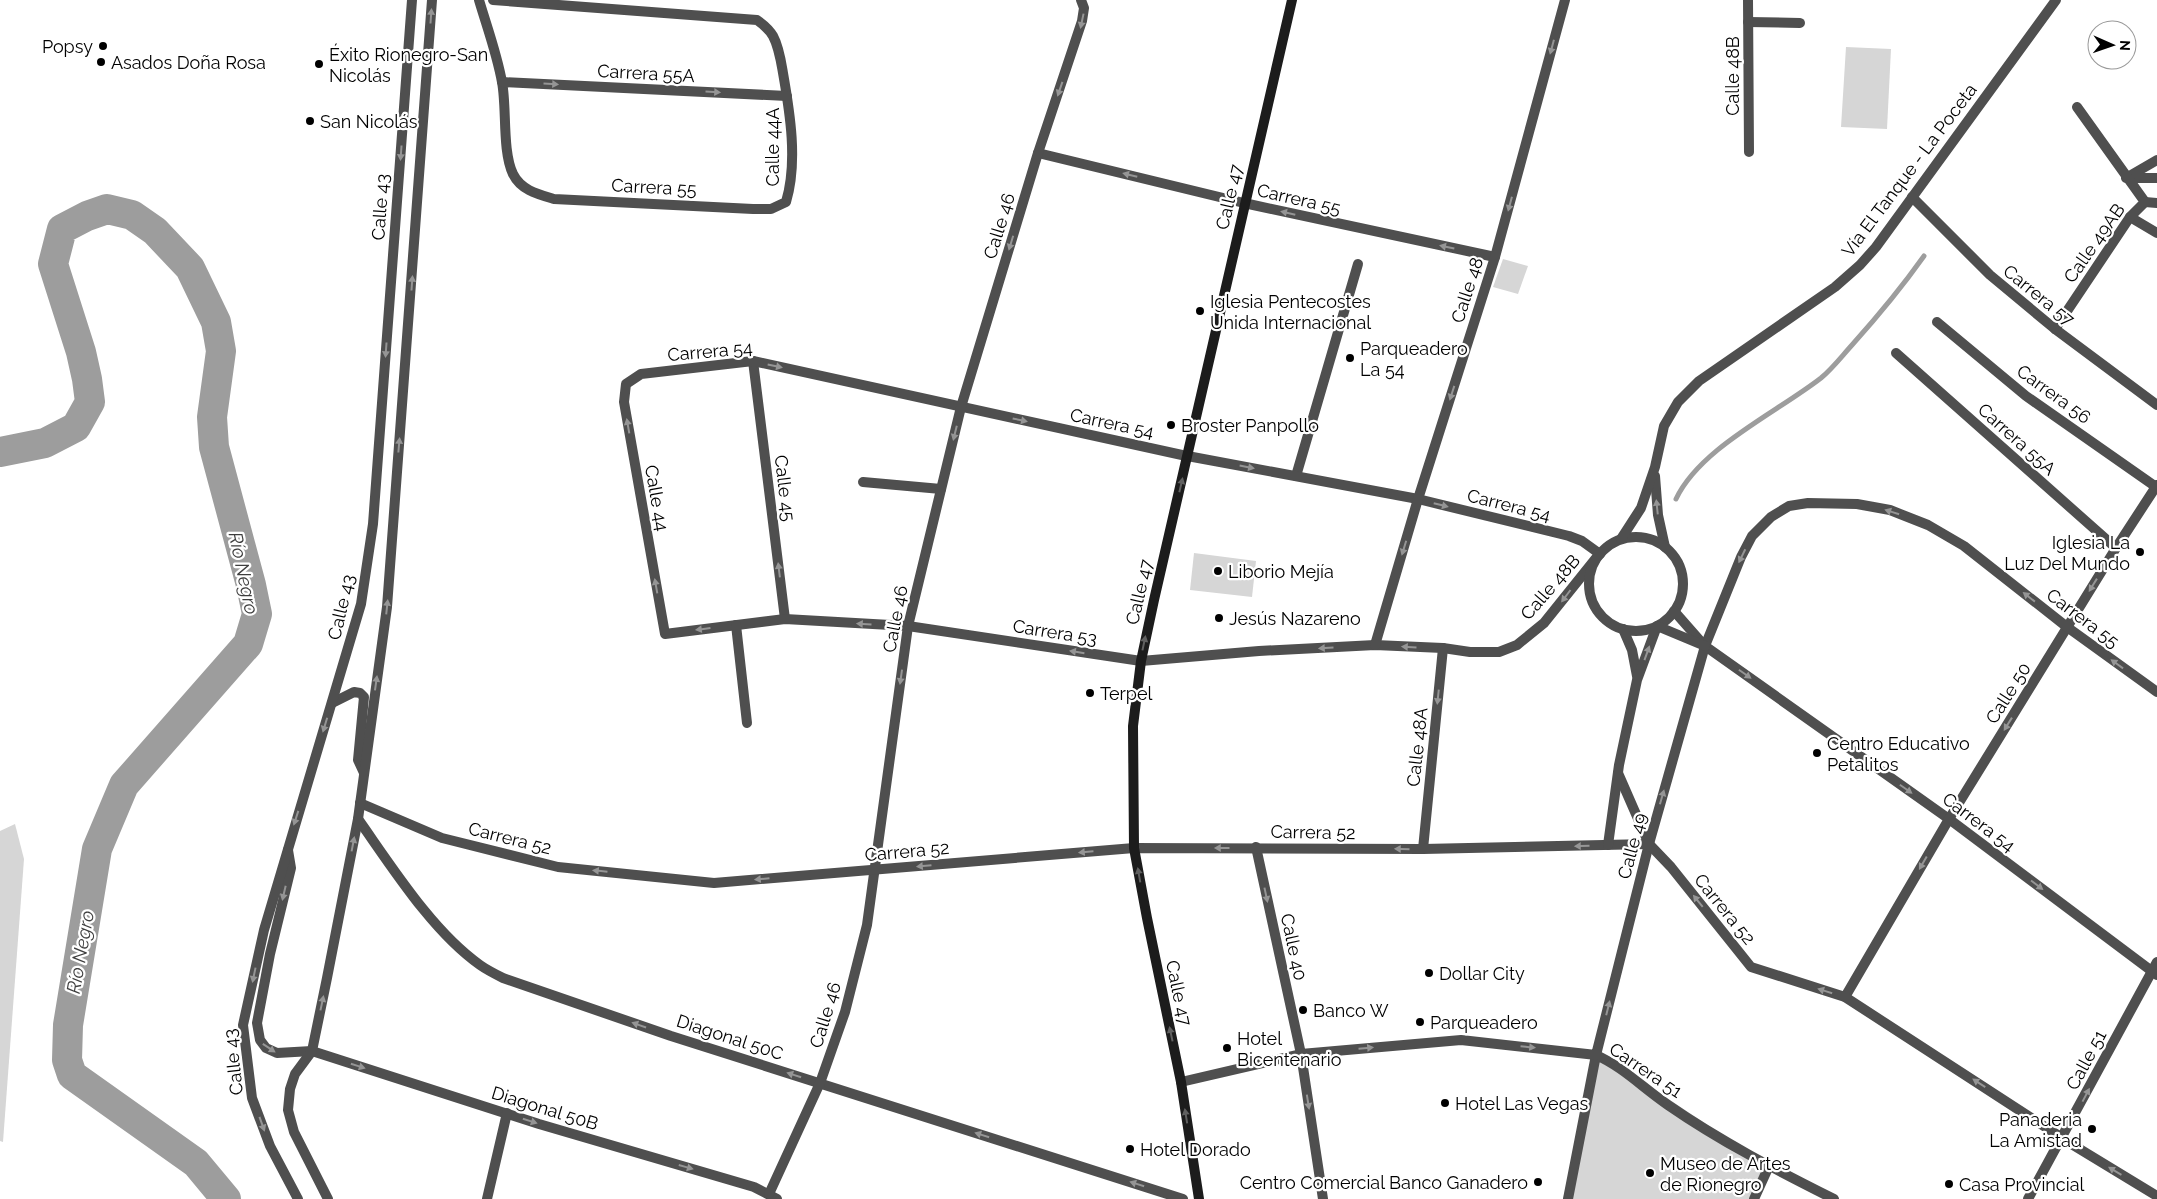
<svg xmlns="http://www.w3.org/2000/svg" width="2157" height="1199" viewBox="0 0 2157 1199" font-family="Raleway,sans-serif">
	<rect width="100%" height="100%" fill="#fff"/>
	<g fill="#d6d6d6">
		<polygon points="1846,47 1891,49 1887,129 1841,127"/>
		<polygon points="1503,259 1528,266 1518,294 1493,287"/>
		<polygon points="1194,553 1256,561 1252,597 1190,590"/>
		<polygon points="15,824 24,859 3,1142 0,1141 0,831"/>
		<polygon points="1596,1055 1613,1062 1769,1166 1754,1199 1563,1199"/>
	</g>
	<g fill="none" stroke-linecap="round" stroke-linejoin="round">
		<path stroke="#9d9d9d" stroke-width="5" d="M 1676,499 C 1700,448 1776,413 1821,378 C 1832,369 1842,356 1852,345 C 1878,316 1902,287 1924,256"/>
		<polyline stroke="#9d9d9d" stroke-width="30" points="0,452 45,443 76,427 90,402 87,379 81,352 53,264 62,229 87,216 107,209 132,215 155,231 190,268 216,322 221,351 212,417 214,447 251,585 257,614 248,644 124,785 97,849 68,1025 67,1060 72,1075 196,1163 226,1199"/>
		<g stroke="#4f4f4f" stroke-width="10">
			<polyline points="1748,22 1800,23"/>
			<polyline points="2126,178 2157,160"/>
			<polyline points="2128,178 2157,178"/>
			<polyline points="2145,202 2157,203"/>
			<polyline points="2130,217 2157,233"/>
			<polyline points="1301,1054 1323,1199"/>
			<path d="M 1568,1199 L 1596,1055 C 1623,1067 1643,1088 1668,1105 C 1720,1141 1778,1171 1834,1199"/>
			<polyline points="1754,1199 1769,1166"/>
		</g>
		<g stroke="#4f4f4f" stroke-width="10">
			<path d="M 479,0 C 487,27 497,54 502,82 C 507,108 502,151 513,174 C 521,190 537,194 554,199 L 753,209 L 771,209 L 786,202 C 798,162 790,113 783,73 C 781,61 779,47 773,36 C 769,29 764,25 757,20 L 493,0"/>
			<polyline points="1748,0 1749,152"/>
			<polyline points="502,82 787,96"/>
			<polyline points="1038,153 1244,203 1495,257"/>
			<polyline points="1912,197 1990,275 2055,329 2157,405"/>
			<polyline points="1937,322 2026,396 2156,487"/>
			<polyline points="2055,329 2130,217 2145,202 2077,107"/>
			<polyline points="1896,353 2116,548"/>
			<polyline points="753,361 785,619"/>
			<polyline points="1296,476 1358,264"/>
			<polyline points="863,482 941,489"/>
			<polyline points="1597,557 1544,623 1517,645 1499,652 1470,652 1443,648 1375,645 1259,651 1141,661 908,626 785,619 665,634 624,402 626,384 641,374 753,361 1182,455 1418,499 1569,536 1582,541 1600,554"/>
			<polyline points="736,625 747,723"/>
			<polyline points="1375,645 1418,499 1495,257 1565,0"/>
			<polyline points="1705,646 1949,819 2157,975"/>
			<path d="M 358,819 C 392,867 432,931 480,965 C 487,970 495,974 503,978 L 671,1036 L 1183,1199"/>
			<polyline points="1256,847 1301,1054"/>
			<polyline points="1423,849 1443,648"/>
			<polyline points="1845,997 1949,819 2116,548 2157,485"/>
			<polyline points="312,1051 539,1124 754,1187 777,1199"/>
			<polyline points="1181,1082 1301,1054 1461,1040 1596,1055 1649,844 1705,646 1741,557 1752,536 1771,517 1789,506 1808,503 1857,504 1890,510 1928,525 1964,546 2067,627 2157,692"/>
			<polyline points="769,1194 820,1083 845,1012 867,925 908,626 961,407 1038,153 1082,21 1084,8 1081,0"/>
			<polyline points="487,1199 507,1113"/>
			<polyline points="2028,1199 2157,962"/>
		</g>
		<g stroke="#4f4f4f" stroke-width="10">
			<polyline points="1655,476 1658,515 1665,547"/>
			<circle cx="1636" cy="584" r="47"/>
			<polyline points="1621,539 1641,508 1655,467 1664,426 1678,402 1699,381 1835,287 1860,265 1876,247 2056,0"/>
			<polyline points="1674,611 1703,644"/>
			<polyline points="1623,629 1632,650 1637,676"/>
			<polyline points="332,703 354,692 360,693 364,697 358,760 364,773"/>
			<polyline points="1618,773 1649,844 1671,867 1751,967 1845,997 2073,1145 2157,1196"/>
			<polyline points="360,803 442,838 558,867 714,883 1134,848 1423,849 1649,844"/>
			<polyline points="1608,845 1619,765 1637,680 1657,626 1705,646"/>
			<polyline points="288,850 291,868 270,954 257,1023 260,1040 266,1048 277,1053 312,1051"/>
			<polyline points="298,1199 270,1146 252,1098 243,1025 264,930 361,604 373,524 412,0"/>
			<polyline points="328,1199 294,1132 288,1110 290,1089 295,1074 312,1051 327,978 358,819 387,607 432,0"/>
		</g>
		<polyline stroke="#1c1c1c" stroke-width="10" points="1199,1199 1181,1082 1147,918 1134,848 1133,726 1141,661 1154,600 1292,0"/>
	</g>
	<defs><path id="oneway-solid" d="M-6-.8H1V-3.2L6.5 0L1 3.2V.8H-6Z" transform="scale(1.25)"/></defs>
	<g fill="#959595">
		<use href="#oneway-solid" transform="translate(431 16) rotate(-86)"/>
		<use href="#oneway-solid" transform="translate(1082 21) rotate(102)"/>
		<use href="#oneway-solid" transform="translate(1552 47) rotate(105)"/>
		<use href="#oneway-solid" transform="translate(551 84) rotate(3)"/>
		<use href="#oneway-solid" transform="translate(1060 89) rotate(109)"/>
		<use href="#oneway-solid" transform="translate(713 92) rotate(3)"/>
		<use href="#oneway-solid" transform="translate(401 153) rotate(94)"/>
		<use href="#oneway-solid" transform="translate(1130 175) rotate(-166)"/>
		<use href="#oneway-solid" transform="translate(1510 204) rotate(105)"/>
		<use href="#oneway-solid" transform="translate(1288 213) rotate(-167)"/>
		<use href="#oneway-solid" transform="translate(1011 243) rotate(107)"/>
		<use href="#oneway-solid" transform="translate(1447 247) rotate(-168)"/>
		<use href="#oneway-solid" transform="translate(412 283) rotate(-86)"/>
		<use href="#oneway-solid" transform="translate(386 350) rotate(94)"/>
		<use href="#oneway-solid" transform="translate(775 366) rotate(12)"/>
		<use href="#oneway-solid" transform="translate(1452 393) rotate(108)"/>
		<use href="#oneway-solid" transform="translate(1020 420) rotate(12)"/>
		<use href="#oneway-solid" transform="translate(628 426) rotate(-100)"/>
		<use href="#oneway-solid" transform="translate(955 433) rotate(104)"/>
		<use href="#oneway-solid" transform="translate(399 445) rotate(-85)"/>
		<use href="#oneway-solid" transform="translate(1247 467) rotate(11)"/>
		<use href="#oneway-solid" transform="translate(1441 505) rotate(14)"/>
		<use href="#oneway-solid" transform="translate(1657 507) rotate(-96)"/>
		<use href="#oneway-solid" transform="translate(1892 512) rotate(-162)"/>
		<use href="#oneway-solid" transform="translate(1404 548) rotate(107)"/>
		<use href="#oneway-solid" transform="translate(1742 556) rotate(116)"/>
		<use href="#oneway-solid" transform="translate(779 570) rotate(-97)"/>
		<use href="#oneway-solid" transform="translate(2093 585) rotate(122)"/>
		<use href="#oneway-solid" transform="translate(656 586) rotate(-100)"/>
		<use href="#oneway-solid" transform="translate(1566 596) rotate(127)"/>
		<use href="#oneway-solid" transform="translate(2029 597) rotate(-142)"/>
		<use href="#oneway-solid" transform="translate(387 607) rotate(-84)"/>
		<use href="#oneway-solid" transform="translate(864 624) rotate(-177)"/>
		<use href="#oneway-solid" transform="translate(703 629) rotate(173)"/>
		<use href="#oneway-solid" transform="translate(1409 647) rotate(-177)"/>
		<use href="#oneway-solid" transform="translate(1326 648) rotate(177)"/>
		<use href="#oneway-solid" transform="translate(1077 652) rotate(-171)"/>
		<use href="#oneway-solid" transform="translate(1647 653) rotate(-70)"/>
		<use href="#oneway-solid" transform="translate(2117 664) rotate(-144)"/>
		<use href="#oneway-solid" transform="translate(1745 674) rotate(35)"/>
		<use href="#oneway-solid" transform="translate(901 677) rotate(98)"/>
		<use href="#oneway-solid" transform="translate(376 683) rotate(-82)"/>
		<use href="#oneway-solid" transform="translate(1438 697) rotate(96)"/>
		<use href="#oneway-solid" transform="translate(2008 724) rotate(122)"/>
		<use href="#oneway-solid" transform="translate(325 725) rotate(107)"/>
		<use href="#oneway-solid" transform="translate(1906 789) rotate(35)"/>
		<use href="#oneway-solid" transform="translate(1662 797) rotate(-74)"/>
		<use href="#oneway-solid" transform="translate(296 818) rotate(108)"/>
		<use href="#oneway-solid" transform="translate(353 844) rotate(-79)"/>
		<use href="#oneway-solid" transform="translate(1582 846) rotate(179)"/>
		<use href="#oneway-solid" transform="translate(1222 848) rotate(180)"/>
		<use href="#oneway-solid" transform="translate(1402 849) rotate(-179)"/>
		<use href="#oneway-solid" transform="translate(1086 852) rotate(175)"/>
		<use href="#oneway-solid" transform="translate(1923 863) rotate(120)"/>
		<use href="#oneway-solid" transform="translate(924 866) rotate(175)"/>
		<use href="#oneway-solid" transform="translate(600 871) rotate(-174)"/>
		<use href="#oneway-solid" transform="translate(762 879) rotate(175)"/>
		<use href="#oneway-solid" transform="translate(2037 885) rotate(37)"/>
		<use href="#oneway-solid" transform="translate(284 893) rotate(103)"/>
		<use href="#oneway-solid" transform="translate(1266 895) rotate(78)"/>
		<use href="#oneway-solid" transform="translate(1698 901) rotate(-129)"/>
		<use href="#oneway-solid" transform="translate(254 975) rotate(102)"/>
		<use href="#oneway-solid" transform="translate(1825 991) rotate(-163)"/>
		<use href="#oneway-solid" transform="translate(322 1003) rotate(-78)"/>
		<use href="#oneway-solid" transform="translate(1608 1008) rotate(-76)"/>
		<use href="#oneway-solid" transform="translate(639 1025) rotate(-161)"/>
		<use href="#oneway-solid" transform="translate(1528 1047) rotate(6)"/>
		<use href="#oneway-solid" transform="translate(269 1048) rotate(34)"/>
		<use href="#oneway-solid" transform="translate(1366 1048) rotate(-5)"/>
		<use href="#oneway-solid" transform="translate(358 1066) rotate(18)"/>
		<use href="#oneway-solid" transform="translate(794 1075) rotate(-162)"/>
		<use href="#oneway-solid" transform="translate(1979 1083) rotate(-147)"/>
		<use href="#oneway-solid" transform="translate(2086 1095) rotate(-62)"/>
		<use href="#oneway-solid" transform="translate(1308 1102) rotate(81)"/>
		<use href="#oneway-solid" transform="translate(530 1121) rotate(18)"/>
		<use href="#oneway-solid" transform="translate(262 1124) rotate(70)"/>
		<use href="#oneway-solid" transform="translate(982 1135) rotate(-162)"/>
		<use href="#oneway-solid" transform="translate(686 1167) rotate(16)"/>
		<use href="#oneway-solid" transform="translate(2115 1171) rotate(-149)"/>
		<use href="#oneway-solid" transform="translate(1137 1184) rotate(-162)"/>
	</g>
	<g fill="#606060">
		<use href="#oneway-solid" transform="translate(1181 485) rotate(-77)"/>
		<use href="#oneway-solid" transform="translate(1144 643) rotate(-78)"/>
		<use href="#oneway-solid" transform="translate(1139 875) rotate(-100)"/>
		<use href="#oneway-solid" transform="translate(1171 1034) rotate(-102)"/>
		<use href="#oneway-solid" transform="translate(1186 1116) rotate(-99)"/>
	</g>
	<g fill="#000" stroke="#fff" stroke-width="2">
		<circle cx="103" cy="46" r="5"/>
		<circle cx="101" cy="62" r="5"/>
		<circle cx="319" cy="64" r="5"/>
		<circle cx="310" cy="121" r="5"/>
		<circle cx="1200" cy="311" r="5"/>
		<circle cx="1350" cy="358" r="5"/>
		<circle cx="1171" cy="425" r="5"/>
		<circle cx="2140" cy="552" r="5"/>
		<circle cx="1218" cy="571" r="5"/>
		<circle cx="1219" cy="618" r="5"/>
		<circle cx="1090" cy="693" r="5"/>
		<circle cx="1817" cy="753" r="5"/>
		<circle cx="1429" cy="973" r="5"/>
		<circle cx="1303" cy="1010" r="5"/>
		<circle cx="1420" cy="1022" r="5"/>
		<circle cx="1227" cy="1048" r="5"/>
		<circle cx="1445" cy="1103" r="5"/>
		<circle cx="2092" cy="1129" r="5"/>
		<circle cx="1130" cy="1149" r="5"/>
		<circle cx="1650" cy="1173" r="5"/>
		<circle cx="1538" cy="1182" r="5"/>
		<circle cx="1949" cy="1184" r="5"/>
	</g>
	<g text-anchor="middle" dominant-baseline="central" stroke-width="4.5" stroke-linejoin="round" paint-order="stroke">
		<g font-size="18" fill="#000" stroke="#fff" text-anchor="start">
			<text x="93" y="46" text-anchor="end">Popsy</text>
			<text x="329" y="54">Éxito Rionegro-San<tspan x="329" dy="21">Nicolás</tspan></text>
			<text x="111" y="62">Asados Doña Rosa</text>
			<text x="320" y="121">San Nicolás</text>
			<text x="1210" y="301">Iglesia Pentecostes<tspan x="1210" dy="21">Unida Internacional</tspan></text>
			<text x="1360" y="348">Parqueadero<tspan x="1360" dy="21">La 54</tspan></text>
			<text x="1181" y="425">Broster Panpollo</text>
			<text x="2130" y="542" text-anchor="end">Iglesia La<tspan x="2130" dy="21">Luz Del Mundo</tspan></text>
			<text x="1228" y="571">Liborio Mejía</text>
			<text x="1229" y="618">Jesús Nazareno</text>
			<text x="1100" y="693">Terpel</text>
			<text x="1827" y="743">Centro Educativo<tspan x="1827" dy="21">Petalitos</tspan></text>
			<text x="1439" y="973">Dollar City</text>
			<text x="1313" y="1010">Banco W</text>
			<text x="1430" y="1022">Parqueadero</text>
			<text x="1237" y="1038">Hotel<tspan x="1237" dy="21">Bicentenario</tspan></text>
			<text x="1455" y="1103">Hotel Las Vegas</text>
			<text x="2082" y="1119" text-anchor="end">Panaderia<tspan x="2082" dy="21">La Amistad</tspan></text>
			<text x="1140" y="1149">Hotel Dorado</text>
			<text x="1660" y="1163">Museo de Artes<tspan x="1660" dy="21">de Rionegro</tspan></text>
			<text x="1528" y="1182" text-anchor="end">Centro Comercial Banco Ganadero</text>
			<text x="1959" y="1184">Casa Provincial</text>
		</g>
		<g font-size="18" fill="#000" stroke="#fff">
			<text transform="translate(646 73) rotate(3)">Carrera 55A</text>
			<text transform="translate(1732 76) rotate(-90)">Calle 48B</text>
			<text transform="translate(772 147) rotate(-90)">Calle 44A</text>
			<text transform="translate(1909 170) rotate(-53)">Vía El Tanque - La Poceta</text>
			<text transform="translate(654 187) rotate(3)">Carrera 55</text>
			<text transform="translate(1229 197) rotate(-77)">Calle 47</text>
			<text transform="translate(1299 199) rotate(13)">Carrera 55</text>
			<text transform="translate(380 207) rotate(-86)">Calle 43</text>
			<text transform="translate(999 226) rotate(-73)">Calle 46</text>
			<text transform="translate(2094 243) rotate(-55)">Calle 49AB</text>
			<text transform="translate(1467 290) rotate(-72)">Calle 48</text>
			<text transform="translate(2039 295) rotate(39)">Carrera 57</text>
			<text transform="translate(710 351) rotate(-5)">Carrera 54</text>
			<text transform="translate(2054 394) rotate(36)">Carrera 56</text>
			<text transform="translate(1112 423) rotate(12)">Carrera 54</text>
			<text transform="translate(2017 439) rotate(42)">Carrera 55A</text>
			<text transform="translate(785 488) rotate(83)">Calle 45</text>
			<text transform="translate(657 498) rotate(80)">Calle 44</text>
			<text transform="translate(1509 505) rotate(14)">Carrera 54</text>
			<text transform="translate(1550 587) rotate(-49)">Calle 48B</text>
			<text transform="translate(1139 592) rotate(-77)">Calle 47</text>
			<text transform="translate(341 607) rotate(-77)">Calle 43</text>
			<text transform="translate(2083 618) rotate(37)">Carrera 55</text>
			<text transform="translate(895 619) rotate(-79)">Calle 46</text>
			<text transform="translate(1055 632) rotate(9)">Carrera 53</text>
			<text transform="translate(2008 693) rotate(-58)">Calle 50</text>
			<text transform="translate(1417 747) rotate(-84)">Calle 48A</text>
			<text transform="translate(1979 822) rotate(37)">Carrera 54</text>
			<text transform="translate(1313 832) rotate(1)">Carrera 52</text>
			<text transform="translate(510 838) rotate(14)">Carrera 52</text>
			<text transform="translate(1632 846) rotate(-75)">Calle 49</text>
			<text transform="translate(907 851) rotate(-5)">Carrera 52</text>
			<text transform="translate(1725 909) rotate(51)">Carrera 52</text>
			<text transform="translate(1294 947) rotate(78)">Calle 40</text>
			<text transform="translate(1179 993) rotate(78)">Calle 47</text>
			<text transform="translate(825 1015) rotate(-73)">Calle 46</text>
			<text transform="translate(730 1037) rotate(18)">Diagonal 50C</text>
			<text transform="translate(2086 1060) rotate(-62)">Calle 51</text>
			<text transform="translate(233 1062) rotate(-96)">Calle 43</text>
			<text transform="translate(1646 1070) rotate(34)">Carrera 51</text>
			<text transform="translate(545 1108) rotate(17)">Diagonal 50B</text>
		</g>
		<g font-size="19" font-style="italic" fill="#3e3e3e" stroke="#fff">
			<text transform="translate(244 573) rotate(78)">Río Negro</text>
			<text transform="translate(80 952) rotate(-80)">Río Negro</text>
		</g>
	</g>
	<g transform="translate(2112 45) rotate(92)"><circle r="24" fill="#ffffff" stroke="#999999"/>
	<path d="M0-4L9 19L0 12L-9 19Z" fill="#000000"/>
	<text y="-8" font-size="14" font-weight="bold" text-anchor="middle" fill="#000000">N</text>
	</g>
</svg>
